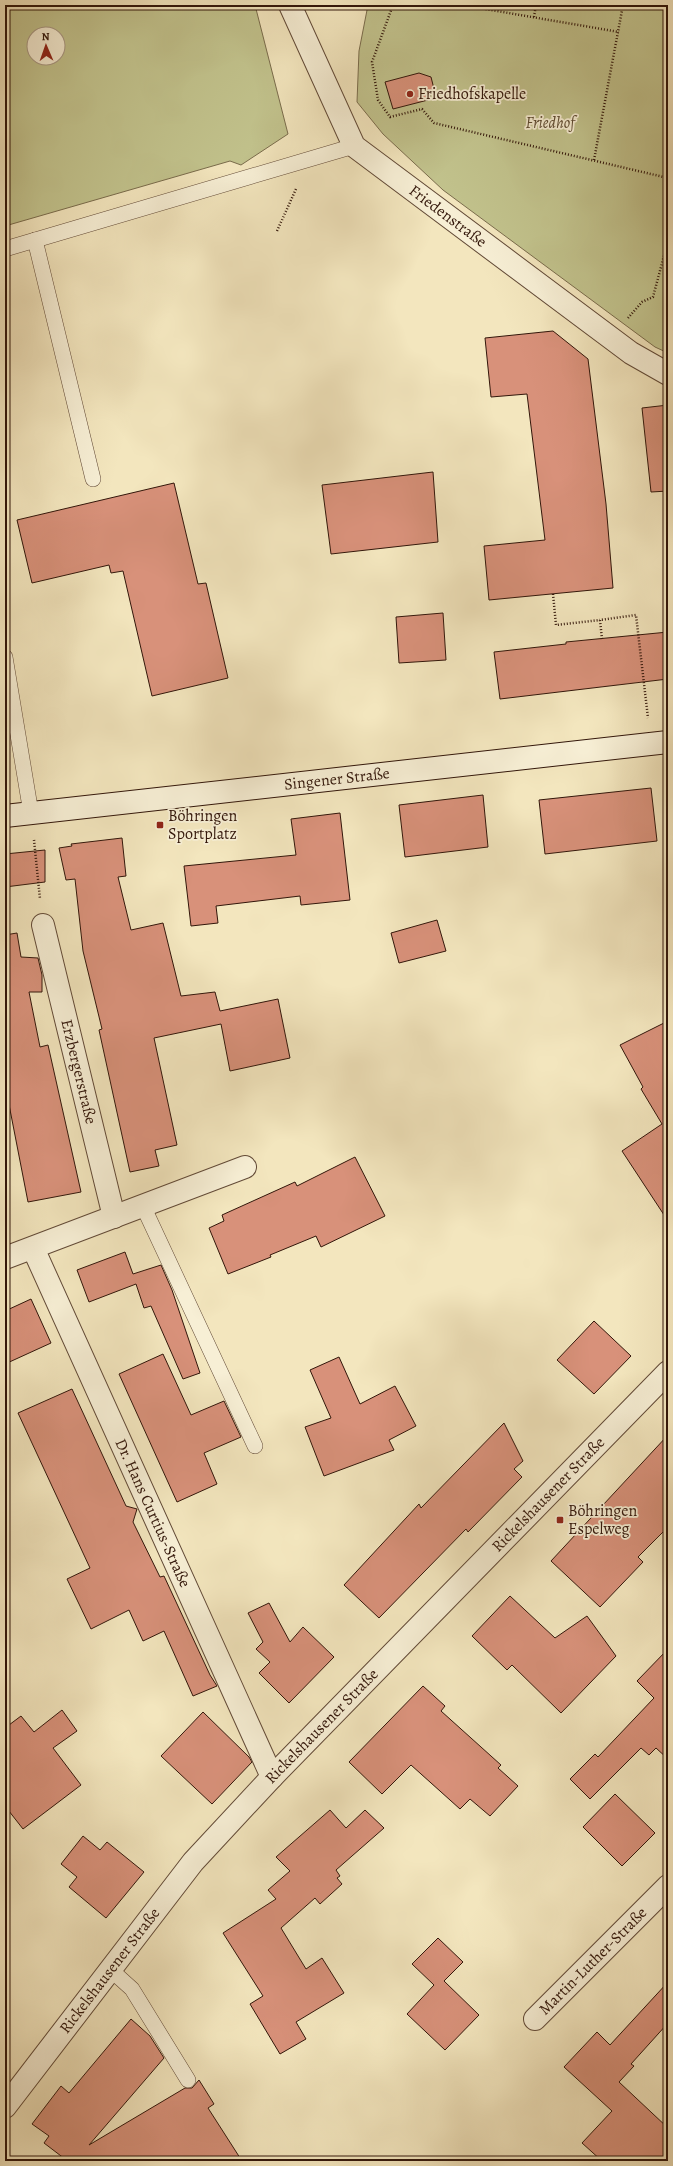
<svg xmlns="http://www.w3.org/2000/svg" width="673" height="2166" viewBox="0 0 673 2166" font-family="Alegreya,serif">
	<rect width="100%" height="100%" fill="#f3e6be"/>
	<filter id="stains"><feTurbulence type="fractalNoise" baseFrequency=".005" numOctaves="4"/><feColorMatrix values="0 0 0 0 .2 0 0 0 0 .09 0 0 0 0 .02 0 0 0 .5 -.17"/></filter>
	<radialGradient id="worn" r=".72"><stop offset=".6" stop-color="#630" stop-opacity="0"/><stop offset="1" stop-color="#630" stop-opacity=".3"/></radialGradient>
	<g fill="#c2c38d" stroke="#7a6c4c" fill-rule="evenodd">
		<path d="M 5,5 L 255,5 L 288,134 L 241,165 L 230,161 L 5,226 ZM 34,34 L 58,34 L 58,58 L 34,58 Z"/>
		<polygon points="368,5 668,5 668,353 655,347 443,190 383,134 357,102 359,51"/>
	</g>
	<g fill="#d8917a" stroke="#32160a">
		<polygon points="419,73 431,77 434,89 428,100 393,109 385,82"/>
		<polygon points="553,331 588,359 606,504 613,588 489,600 484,546 545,540 527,394 491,397 485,338"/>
		<polygon points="668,405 668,491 651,492 642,408"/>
		<polygon points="433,472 438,542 331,554 322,485"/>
		<polygon points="174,483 198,584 206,583 228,678 152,696 123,571 111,573 109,565 32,583 17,520"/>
		<polygon points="443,613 446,660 399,663 396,617"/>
		<polygon points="668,632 668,679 500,699 494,652 566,644 566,642"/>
		<polygon points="651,788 657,841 545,854 539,800"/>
		<polygon points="483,795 488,847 405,857 399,805"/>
		<polygon points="340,813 350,900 301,905 300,896 216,906 218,923 191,926 184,866 296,855 291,819"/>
		<polygon points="122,838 126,876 118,877 131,930 163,923 181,996 215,992 220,1011 278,999 290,1058 230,1071 221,1024 154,1038 177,1145 155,1150 159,1166 130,1172 99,1030 102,1029 83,951 75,879 66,880 59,848 72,846 71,844"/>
		<polygon points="45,850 45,882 5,887 5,854"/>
		<polygon points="437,920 446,951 399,963 391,933"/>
		<polygon points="17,933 21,957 38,958 42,975 42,992 29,992 40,1047 48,1045 81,1192 28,1202 5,1084 5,935"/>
		<polygon points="668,1021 668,1221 622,1151 662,1124 641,1089 643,1087 620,1045"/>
		<polygon points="355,1157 385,1216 321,1247 316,1236 270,1255 271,1257 228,1274 209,1228 224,1221 222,1215 295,1182 297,1186"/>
		<polygon points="125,1252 133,1274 161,1265 172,1290 200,1373 183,1379 151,1306 144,1308 136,1284 89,1302 77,1270"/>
		<polygon points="31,1299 51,1343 5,1364 5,1311"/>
		<polygon points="594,1321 631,1356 594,1394 557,1360"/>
		<polygon points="163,1354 191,1415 224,1401 241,1437 204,1453 217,1484 177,1502 119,1374"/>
		<polygon points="339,1357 360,1404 395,1386 416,1426 389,1440 394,1450 324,1476 305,1427 331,1418 310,1370"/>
		<polygon points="72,1389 126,1506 137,1509 133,1522 160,1577 164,1576 210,1675 217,1686 193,1696 164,1631 143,1641 129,1610 91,1629 67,1579 90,1568 18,1413"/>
		<polygon points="504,1423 523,1461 514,1469 522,1477 468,1532 466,1529 379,1618 344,1585 419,1504 421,1508"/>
		<polygon points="668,1435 668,1527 638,1557 643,1562 600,1607 551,1561"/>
		<polygon points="510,1596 555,1638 587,1616 616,1656 561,1713 512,1665 507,1670 472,1636"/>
		<polygon points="269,1603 290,1642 303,1627 334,1657 289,1703 259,1673 270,1662 256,1649 263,1642 248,1613"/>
		<polygon points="668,1649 668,1759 656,1748 649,1755 641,1748 590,1799 570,1779 595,1754 598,1757 654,1698 637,1681"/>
		<polygon points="423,1686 445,1706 441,1711 501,1765 498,1768 518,1786 490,1816 470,1799 460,1809 411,1765 382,1794 349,1762"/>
		<polygon points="62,1710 77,1731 53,1748 81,1785 23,1829 5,1806 5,1728 21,1716 34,1732"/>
		<polygon points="203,1712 249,1757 252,1762 212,1804 161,1756"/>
		<polygon points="615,1794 655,1833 622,1866 583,1827"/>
		<polygon points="330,1810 346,1828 365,1810 384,1828 336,1870 340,1876 337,1878 342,1884 320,1904 315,1898 281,1928 306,1969 322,1958 344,1993 296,2022 306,2039 280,2054 250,2004 263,1996 223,1933 276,1899 268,1890 290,1871 276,1857"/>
		<polygon points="83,1836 100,1850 107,1842 144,1872 106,1918 69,1887 77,1877 61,1864"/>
		<polygon points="438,1938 463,1962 444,1981 479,2015 445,2050 407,2014 434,1985 412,1964"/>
		<polygon points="668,1982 668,2023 631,2064 634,2066 619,2082 668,2128 668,2153 661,2161 602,2161 582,2143 612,2111 564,2067 597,2032 610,2045"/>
		<polygon points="131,2019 150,2036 164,2058 89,2145 185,2088 192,2088 199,2080 214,2104 208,2108 242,2161 62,2161 65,2159 44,2143 49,2136 32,2124 61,2086 69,2093"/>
	</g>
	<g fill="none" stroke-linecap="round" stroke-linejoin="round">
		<g stroke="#624a37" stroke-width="16">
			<g id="lane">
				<polyline points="35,240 93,479"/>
				<polyline points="5,249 354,146"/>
				<polyline points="5,657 31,813"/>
				<polyline points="143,1206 255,1446"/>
				<polyline points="111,1970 132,1989 188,2080"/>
			</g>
		</g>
		<g stroke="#624a37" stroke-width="24">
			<g id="street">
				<path id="s1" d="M 290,5 L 354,146 L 631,353 L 668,374"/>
				<path id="s2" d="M 43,925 L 114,1217"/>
				<path id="s3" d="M 33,1248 L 272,1777"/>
				<polyline points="5,1258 245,1167"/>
				<path id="s4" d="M 535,2019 L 668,1886"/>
				<path id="s5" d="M 5,2107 L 193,1862 L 272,1777 L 668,1372"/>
			</g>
		</g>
		<g stroke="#32160a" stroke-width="24">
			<g id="secondary">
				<path id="s6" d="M 5,816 L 668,742"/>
			</g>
		</g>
		<g stroke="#32160a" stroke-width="2.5" stroke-dasharray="1 2" stroke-linecap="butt">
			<polyline points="363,5 393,6"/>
			<polyline points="393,5 372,62 378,100 390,117 422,109 434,123 668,178"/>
			<polyline points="462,5 619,32"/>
			<polyline points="534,17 536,5"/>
			<polyline points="594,160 623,5"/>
			<polyline points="277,231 296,189"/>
			<polyline points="628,318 642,302 653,297 665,252"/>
			<polyline points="553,594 556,625 600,620"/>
			<polyline points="602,639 600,620 636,615 648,718"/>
			<polyline points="34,840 40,899"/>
		</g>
		<use href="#lane" stroke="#f7efd5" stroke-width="15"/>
		<use href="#street" stroke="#f7efd5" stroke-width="22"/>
		<use href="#secondary" stroke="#f7efd5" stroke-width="22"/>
	</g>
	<g fill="#8f2418" stroke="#f7efd5" stroke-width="1.5">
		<circle cx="410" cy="94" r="4"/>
		<rect x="156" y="821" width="8" height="8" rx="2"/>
		<rect x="556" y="1516" width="8" height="8" rx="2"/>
	</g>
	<g text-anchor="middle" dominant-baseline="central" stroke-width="3.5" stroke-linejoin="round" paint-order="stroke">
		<g font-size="16" fill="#32160a" stroke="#f7efd5" text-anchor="start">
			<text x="418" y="94">Friedhofskapelle</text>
			<text x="168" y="816">Böhringen<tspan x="168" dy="18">Sportplatz</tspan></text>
			<text x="568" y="1511">Böhringen<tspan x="568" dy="18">Espelweg</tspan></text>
		</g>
		<g font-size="16" font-style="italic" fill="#5d4a31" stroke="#f7efd5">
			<text x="550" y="123">Friedhof</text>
		</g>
		<g font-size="16" fill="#32160a" stroke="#f7efd5">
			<text stroke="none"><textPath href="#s1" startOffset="272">Friedenstraße</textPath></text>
			<text stroke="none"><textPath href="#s6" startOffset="334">Singener Straße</textPath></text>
			<text stroke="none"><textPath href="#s2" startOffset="151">Erzbergerstraße</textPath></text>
			<text stroke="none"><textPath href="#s5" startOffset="820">Rickelshausener Straße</textPath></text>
			<text stroke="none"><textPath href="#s3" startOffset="291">Dr. Hans Curtius-Straße</textPath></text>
			<text stroke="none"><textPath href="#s5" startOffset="496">Rickelshausener Straße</textPath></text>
			<text stroke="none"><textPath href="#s4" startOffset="82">Martin-Luther-Straße</textPath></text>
			<text stroke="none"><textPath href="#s5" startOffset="172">Rickelshausener Straße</textPath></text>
		</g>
	</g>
	<rect width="673" height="2166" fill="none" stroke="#f3e6be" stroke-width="20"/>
	<rect x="6" y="6" width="661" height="2154" fill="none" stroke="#32160a" stroke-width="2"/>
	<rect x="10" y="10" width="653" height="2146" fill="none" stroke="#32160a"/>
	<g transform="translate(46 46) rotate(358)"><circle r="19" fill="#f7efd5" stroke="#a89884"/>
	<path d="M0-3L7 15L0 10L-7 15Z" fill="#8f2418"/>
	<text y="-6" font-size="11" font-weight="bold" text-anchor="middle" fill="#32160a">N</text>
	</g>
	<rect width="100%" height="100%" filter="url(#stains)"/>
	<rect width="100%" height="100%" fill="url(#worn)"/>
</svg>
